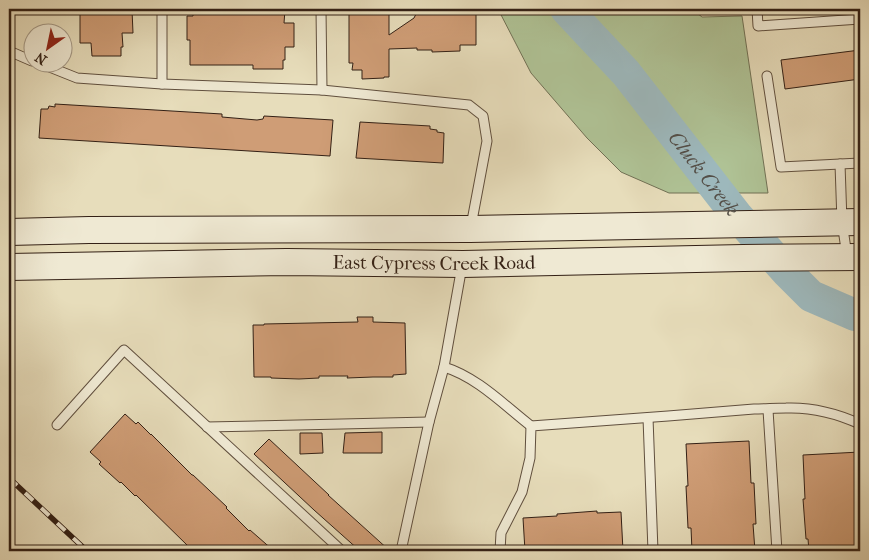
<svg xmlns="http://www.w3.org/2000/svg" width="869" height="560" viewBox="0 0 869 560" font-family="'IM FELL French Canon',serif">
	<rect width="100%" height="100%" fill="#e7ddbb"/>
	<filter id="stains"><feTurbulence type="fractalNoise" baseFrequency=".004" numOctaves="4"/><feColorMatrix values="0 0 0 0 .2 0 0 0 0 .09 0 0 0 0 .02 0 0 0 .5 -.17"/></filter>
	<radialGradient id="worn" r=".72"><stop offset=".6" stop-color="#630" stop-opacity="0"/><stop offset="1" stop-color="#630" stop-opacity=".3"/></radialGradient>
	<polygon fill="#afc295" stroke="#717155" points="498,9 692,9 702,17 742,16 768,193 669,193 621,172 587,138 531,73"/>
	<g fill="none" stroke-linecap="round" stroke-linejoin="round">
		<path stroke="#9db8bc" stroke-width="32" id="s1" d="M 566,9 L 626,73 L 738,217 L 788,273 L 811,296 L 855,315 L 860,315"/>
	</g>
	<g fill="#cf9d76" stroke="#332015">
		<polygon points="80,9 132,10 133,33 122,33 123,47 121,47 121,56 92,56 91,43 80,43"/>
		<polygon points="193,9 285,10 284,23 294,23 294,47 285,47 285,60 283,60 283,69 253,69 253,65 190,65 190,40 187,40 187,16 193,16"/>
		<polygon points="349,9 389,9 389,35 414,18 417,12 476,12 476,45 460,45 460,51 432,52 432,50 417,50 417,48 389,49 389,77 384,77 384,78 362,79 362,70 352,70 353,63 349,63"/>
		<polygon points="860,50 860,79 785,89 781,60"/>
		<polygon points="55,104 222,114 222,117 257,120 263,119 264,116 333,120 330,156 39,138 41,109 48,109 49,106 55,107"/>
		<polygon points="360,122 430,126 430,129 437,130 437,132 444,133 443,163 356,158"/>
		<polygon points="357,317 373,317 373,322 405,323 406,374 393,375 393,377 373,377 347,378 348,376 319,376 319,378 299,379 271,378 271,377 254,377 253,325 264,325 264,324 358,322"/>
		<polygon points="125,414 136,424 138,422 151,435 151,434 192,475 193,475 227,507 226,508 249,531 250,530 274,551 195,551 190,546 189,547 136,495 135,496 121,482 120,483 99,464 101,462 90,452"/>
		<polygon points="382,432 382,453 343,453 345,433"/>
		<polygon points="300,433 322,433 323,453 300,454"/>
		<polygon points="269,439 329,495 328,495 390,551 360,551 314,510 254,454"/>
		<polygon points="749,441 751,483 754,483 756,524 753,524 755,551 692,551 691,528 688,528 686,486 688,486 686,444"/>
		<polygon points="860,452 860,551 809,551 808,539 806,539 803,499 805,499 803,455"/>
		<polygon points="597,511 597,513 621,512 623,551 525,551 523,518 557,516 557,514"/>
	</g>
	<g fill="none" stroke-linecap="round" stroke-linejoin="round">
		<g stroke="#604f3e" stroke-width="11">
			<g id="lane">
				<polyline points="162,9 162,84"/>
				<polyline points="321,9 322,90"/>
				<polyline points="757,9 758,26 860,19"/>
				<polyline points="9,51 32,61"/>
				<polyline points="37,62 77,78 162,84 322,90 469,105 483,116 487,141 471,226"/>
				<polyline points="767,76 781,167 860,163"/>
				<polyline points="840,164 842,222 847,256"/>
				<path d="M 444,367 C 477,377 504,405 531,426"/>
				<polyline points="768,410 777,551"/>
				<polyline points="648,418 653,551"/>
				<polyline points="57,425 124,350 342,551"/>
				<polyline points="207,427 429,422"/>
				<polyline points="401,551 429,422 444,367 462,266"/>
				<path d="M 500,551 L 501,533 L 522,492 L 530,458 L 531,426 L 668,416 L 754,409 C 765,409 775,408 786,408 C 813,407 836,413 860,424"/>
			</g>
		</g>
		<g stroke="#332015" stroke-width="28">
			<g id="secondary">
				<polyline points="9,232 89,230 470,229 860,222"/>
				<path id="s2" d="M 9,267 L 287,262 L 463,264 L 743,258 L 860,257"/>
			</g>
		</g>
		<use href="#lane" stroke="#efe9d3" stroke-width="9"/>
		<use href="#secondary" stroke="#efe9d3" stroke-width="26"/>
		<g stroke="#332015" stroke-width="5.5">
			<polyline id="rail" points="9,478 87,551"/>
		</g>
		<use href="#rail" stroke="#efe9d3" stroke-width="4" stroke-dasharray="11" stroke-linecap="butt"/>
	</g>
	<g text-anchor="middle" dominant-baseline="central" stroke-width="4" stroke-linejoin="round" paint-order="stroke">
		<g font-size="19" fill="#332015" stroke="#efe9d3">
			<text stroke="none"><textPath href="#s2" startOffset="425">East Cypress Creek Road</textPath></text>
		</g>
		<g font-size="20" font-style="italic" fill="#534e47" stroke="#efe9d3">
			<text stroke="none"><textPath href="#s1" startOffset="215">Cluck Creek</textPath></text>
		</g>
	</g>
	<rect width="869" height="560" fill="none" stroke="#e7ddbb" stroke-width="30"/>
	<rect x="10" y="10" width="849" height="540" fill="none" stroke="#332015" stroke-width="2.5"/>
	<rect x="15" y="15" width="839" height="530" fill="none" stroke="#332015"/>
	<g transform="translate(48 48) rotate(213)"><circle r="24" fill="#efe9d3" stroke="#a49987"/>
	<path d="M0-4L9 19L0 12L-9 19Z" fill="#8f2418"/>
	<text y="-8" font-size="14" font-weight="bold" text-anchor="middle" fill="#332015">N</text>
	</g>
	<rect width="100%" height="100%" filter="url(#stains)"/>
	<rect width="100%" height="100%" fill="url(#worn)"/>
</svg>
